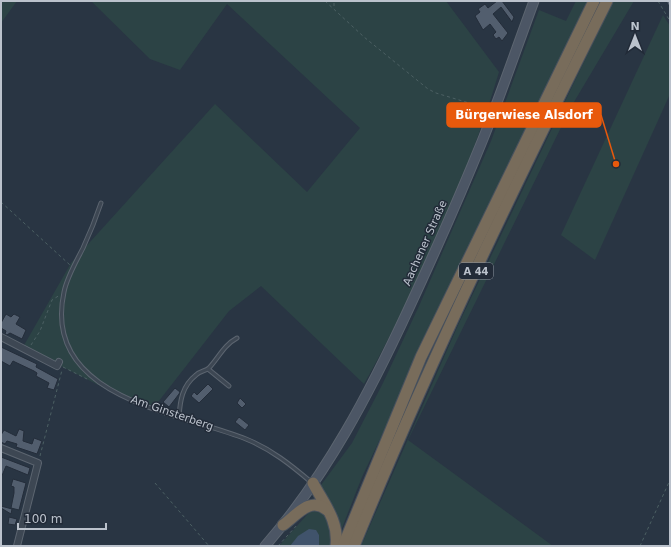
<svg xmlns="http://www.w3.org/2000/svg" width="671" height="547" viewBox="0 0 671 547" font-family="'DejaVu Sans',sans-serif">
	<rect width="100%" height="100%" fill="#293543"/>
	<g fill="#2c4345">
		<polygon points="1,1 17,1 1,23"/>
		<path d="M 91,1 L 446,1 L 499,72 C 480,137 456,195 428,256 C 408,299 388,342 364,384 L 261,286 L 229,311 L 155,406 L 122,397 L 23,347 L 71,263 L 215,104 L 307,192 L 360,128 L 227,4 L 180,70 L 150,59 Z"/>
		<polygon points="576,1 588,1 362,477 342,528 321,485 352,443 383,383 419,306 491,141 539,10 566,21"/>
		<polygon points="613,1 634,1 571,107 408,440 553,546 361,546 459,323"/>
		<polygon points="663,15 670,26 670,94 595,260 561,235"/>
		<polygon points="314,507 323,511 331,524 332,546 279,546"/>
	</g>
	<polygon fill="#40536b" points="309,529 316,530 319,535 319,546 290,546 298,536"/>
	<g fill="#525e6e" stroke="#242d3a">
		<polygon points="497,1 502,1 514,17 512,22 501,7 493,14 508,33 502,41 499,37 496,39 493,35 496,32 490,24 483,30 475,16 480,12 478,9 485,4 488,8"/>
		<polygon points="6,314 11,317 14,314 20,317 16,324 26,330 22,339 10,333 7,335 5,334 6,331 1,328 1,323"/>
		<polygon points="1,347 37,364 36,367 58,379 54,390 47,388 49,383 36,376 37,373 34,371 15,362 13,361 10,366 1,361"/>
		<polygon points="208,384 213,389 199,403 191,396 194,392 197,395"/>
		<polygon points="175,388 180,392 179,394 169,407 163,402"/>
		<polygon points="240,398 246,404 242,408 237,403"/>
		<polygon points="239,417 249,425 245,430 235,422"/>
		<polygon points="19,429 24,431 23,441 32,444 34,438 42,441 37,454 16,447 17,444 7,441 5,444 1,442 1,435 4,430 16,436"/>
		<polygon points="1,457 30,468 28,475 6,466 1,478"/>
		<polygon points="13,479 26,483 19,510 11,508 14,493 14,487 11,486"/>
		<polygon points="1,506 12,509 11,514 1,508"/>
		<polygon points="9,517 17,519 15,525 8,524"/>
	</g>
	<g fill="none" stroke-linecap="round" stroke-linejoin="round">
		<g stroke="#5c6570" stroke-width="5">
			<g id="lane">
				<path d="M 101,203 C 96,218 90,233 83,248 C 76,262 67,277 64,292 C 41,398 178,412 246,439 C 271,449 291,465 311,482"/>
				<polyline points="208,369 229,386"/>
				<path d="M 179,417 C 180,401 182,386 196,375 C 200,371 206,371 209,368 C 219,357 224,345 237,338"/>
			</g>
		</g>
		<g stroke="#5c6570" stroke-width="8">
			<g id="street">
				<polyline points="1,337 57,366 59,362"/>
				<polyline points="1,448 38,463 17,546"/>
			</g>
		</g>
		<g stroke="#5c6570" stroke-width="11">
			<path id="secondary" d="M 265,546 C 327,475 370,392 409,308 C 435,252 460,196 483,139 C 501,94 517,47 534,1"/>
		</g>
		<g stroke="#48515d" stroke-width="13">
			<g id="highway">
				<path d="M 313,483 C 324,504 339,521 336,546"/>
				<path d="M 283,525 C 297,515 310,496 327,510"/>
				<polyline points="343,546 421,357 594,1"/>
				<path d="M 354,546 C 430,360 517,180 607,1"/>
			</g>
		</g>
		<g stroke="#4c6063" stroke-width="1" stroke-dasharray="3 3" stroke-linecap="butt">
			<polyline points="325,1 364,37 428,89 436,93 469,103 484,114"/>
			<polyline points="658,1 670,21"/>
			<polyline points="334,6 334,1"/>
			<polyline points="1,202 70,265"/>
			<polyline points="31,345 40,331 52,300 60,295"/>
			<polyline points="63,367 89,380"/>
			<polyline points="40,456 62,370"/>
			<polyline points="155,483 209,546"/>
			<polyline points="278,546 298,524"/>
			<polyline points="640,546 670,480"/>
		</g>
		<use href="#lane" stroke="#3d4753" stroke-width="3"/>
		<use href="#street" stroke="#3d4753" stroke-width="6"/>
		<use href="#secondary" stroke="#4c5665" stroke-width="9"/>
		<use href="#highway" stroke="#786c5b" stroke-width="11"/>
		<polyline stroke="#606b79" stroke-width="2" stroke-dasharray="4 4" stroke-linecap="butt" points="668,1 670,5"/>
	</g>
	<g text-anchor="middle" dominant-baseline="central" stroke-width="3" stroke-linejoin="round" paint-order="stroke">
		<rect fill="#222b38" stroke="#8d95a0" stroke-width="1" x="459" y="263" width="34" height="16" rx="3"/>
		<g font-size="10" font-weight="bold" fill="#bbc2cc">
			<text x="476" y="271">A 44</text>
		</g>
		<g font-size="11" fill="#bbc2cc" stroke="#222b38">
			<text transform="translate(425 243) rotate(-66)">Aachener Straße</text>
			<text transform="translate(172 413) rotate(19)">Am Ginsterberg</text>
		</g>
	</g>
	<path fill="none" stroke="#e8590c" stroke-width="1.5" d="M616 164L601 115"/>
	<circle fill="#e8590c" stroke="#222b38" stroke-width="1.5" cx="616" cy="164" r="4"/>
	<rect fill="#e8590c" stroke="#e8590c" stroke-width="1.5" x="447" y="103" width="154" height="24" rx="4"/>
	<g font-size="12" text-anchor="middle" font-weight="bold" fill="#fff">
		<text x="524" y="119">Bürgerwiese Alsdorf</text>
	</g>
	<rect width="671" height="547" fill="none" stroke="#bbc2cc" stroke-width="4"/>
	<g transform="translate(635 36)" stroke="#222b38" stroke-width="3" paint-order="stroke">
	<path d="M0-3L7 15L0 10L-7 15Z" fill="#bbc2cc"/>
	<text y="-6" font-size="11" font-weight="bold" text-anchor="middle" fill="#bbc2cc">N</text>
	</g>
	<path d="M18 523v6h88v-6" fill="none" stroke="#bbc2cc" stroke-width="2"/>
	<text x="24" y="523" font-size="12" fill="#bbc2cc" stroke="#222b38" stroke-width="3" paint-order="stroke">100 m</text>
</svg>
